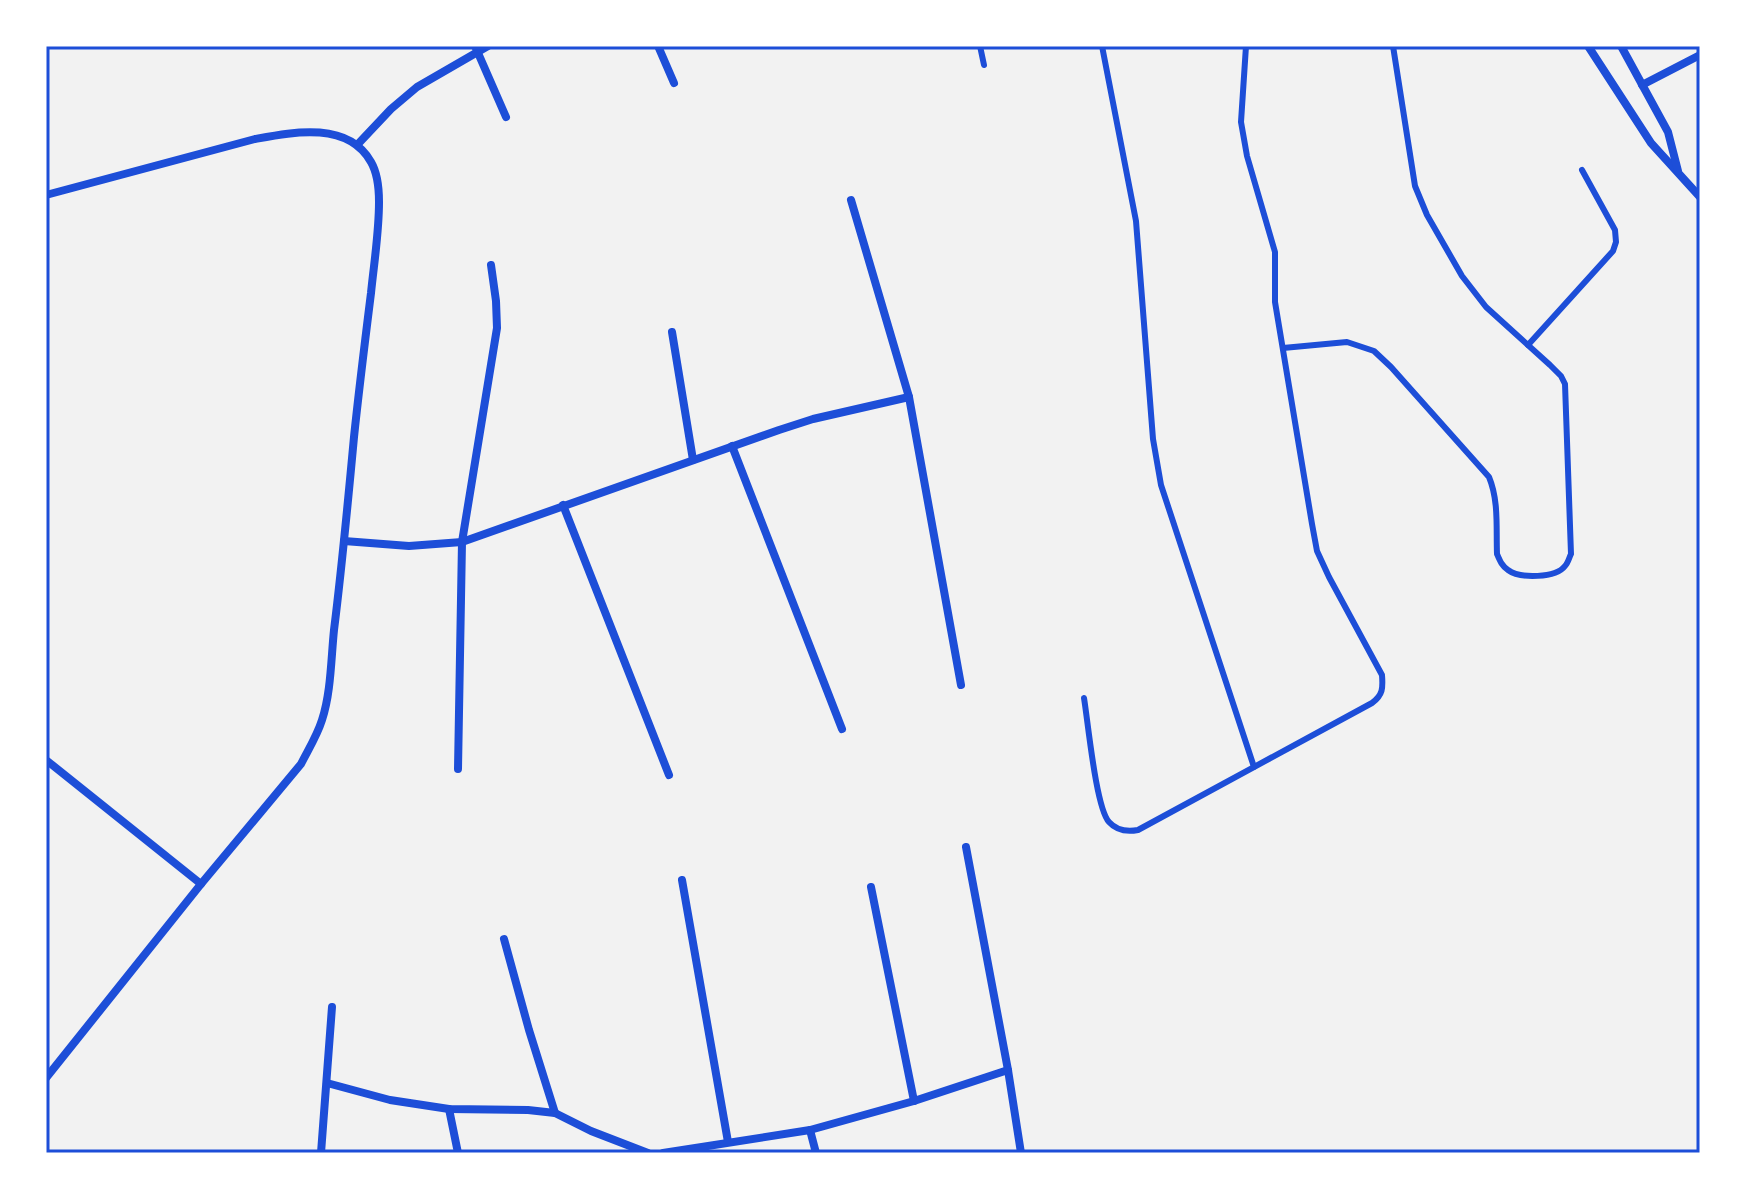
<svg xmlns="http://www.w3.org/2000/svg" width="1746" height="1199" viewBox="0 0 1746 1199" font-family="'Asap Condensed',sans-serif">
	<rect width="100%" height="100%" fill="#f2f2f2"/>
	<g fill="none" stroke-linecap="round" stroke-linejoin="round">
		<g stroke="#1d4ed8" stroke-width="6">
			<polyline points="980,46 984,65"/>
			<polyline points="1102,46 1136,221 1153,439 1161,485 1254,767"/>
			<polyline points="1528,345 1613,251 1616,242 1615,230 1582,170"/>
			<path d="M 1283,348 L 1347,342 L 1374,351 L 1391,367 L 1489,477 C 1499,501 1496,528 1497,554 C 1500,561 1502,566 1508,570 C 1520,579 1556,578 1565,566 C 1568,563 1569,558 1571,554 L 1565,384 L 1561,376 L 1550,365 L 1486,307 L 1462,276 L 1427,215 L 1415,186 L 1393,46"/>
			<path d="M 1084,698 C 1088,722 1096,808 1109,822 C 1117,831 1127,832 1138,830 L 1372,703 C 1383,695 1383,688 1382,675 L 1329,577 L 1317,551 L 1312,524 L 1275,302 L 1275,252 L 1247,156 L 1241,122 L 1246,46"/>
		</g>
		<g stroke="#1d4ed8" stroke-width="8">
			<polyline points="475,46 506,117"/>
			<polyline points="658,46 674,83"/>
			<polyline points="1588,46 1651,143 1700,197"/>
			<polyline points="1621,46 1668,132 1678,171"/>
			<polyline points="1642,85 1700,55"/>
			<polyline points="358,144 391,109 417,87 488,46"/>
			<path d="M 46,195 L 255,139 C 293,132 348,121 371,162 C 378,174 379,188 379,202 C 379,233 374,263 371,293 C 365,341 359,389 354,437 C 348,502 342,566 334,630 C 331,659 331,693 322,720 C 317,736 308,750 301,764 L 201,884 L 46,1078"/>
			<polyline points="851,200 909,397 961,685"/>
			<polyline points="672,332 693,460"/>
			<polyline points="732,446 842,729"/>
			<polyline points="563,505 669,775"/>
			<polyline points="344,541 409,546 462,542 779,430 813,419 909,397"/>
			<polyline points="46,760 201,884"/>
			<polyline points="458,769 462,542 497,328 496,301 491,265"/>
			<polyline points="966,847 1008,1070 1021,1153"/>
			<polyline points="682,880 728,1142"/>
			<polyline points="871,887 914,1101"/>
			<polyline points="504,939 529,1030 555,1113"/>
			<polyline points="327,1083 390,1100 449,1109 528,1110 555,1113 591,1131 648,1153"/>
			<polyline points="449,1109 458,1153"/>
			<polyline points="810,1130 816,1153"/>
			<polyline points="321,1153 332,1007"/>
			<polyline points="663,1153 810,1130 914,1101 1008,1070"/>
		</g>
	</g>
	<rect width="1746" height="1199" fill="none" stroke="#ffffff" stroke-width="96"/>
	<rect x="48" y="48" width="1650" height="1103" fill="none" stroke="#1d4ed8" stroke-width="3"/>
</svg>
